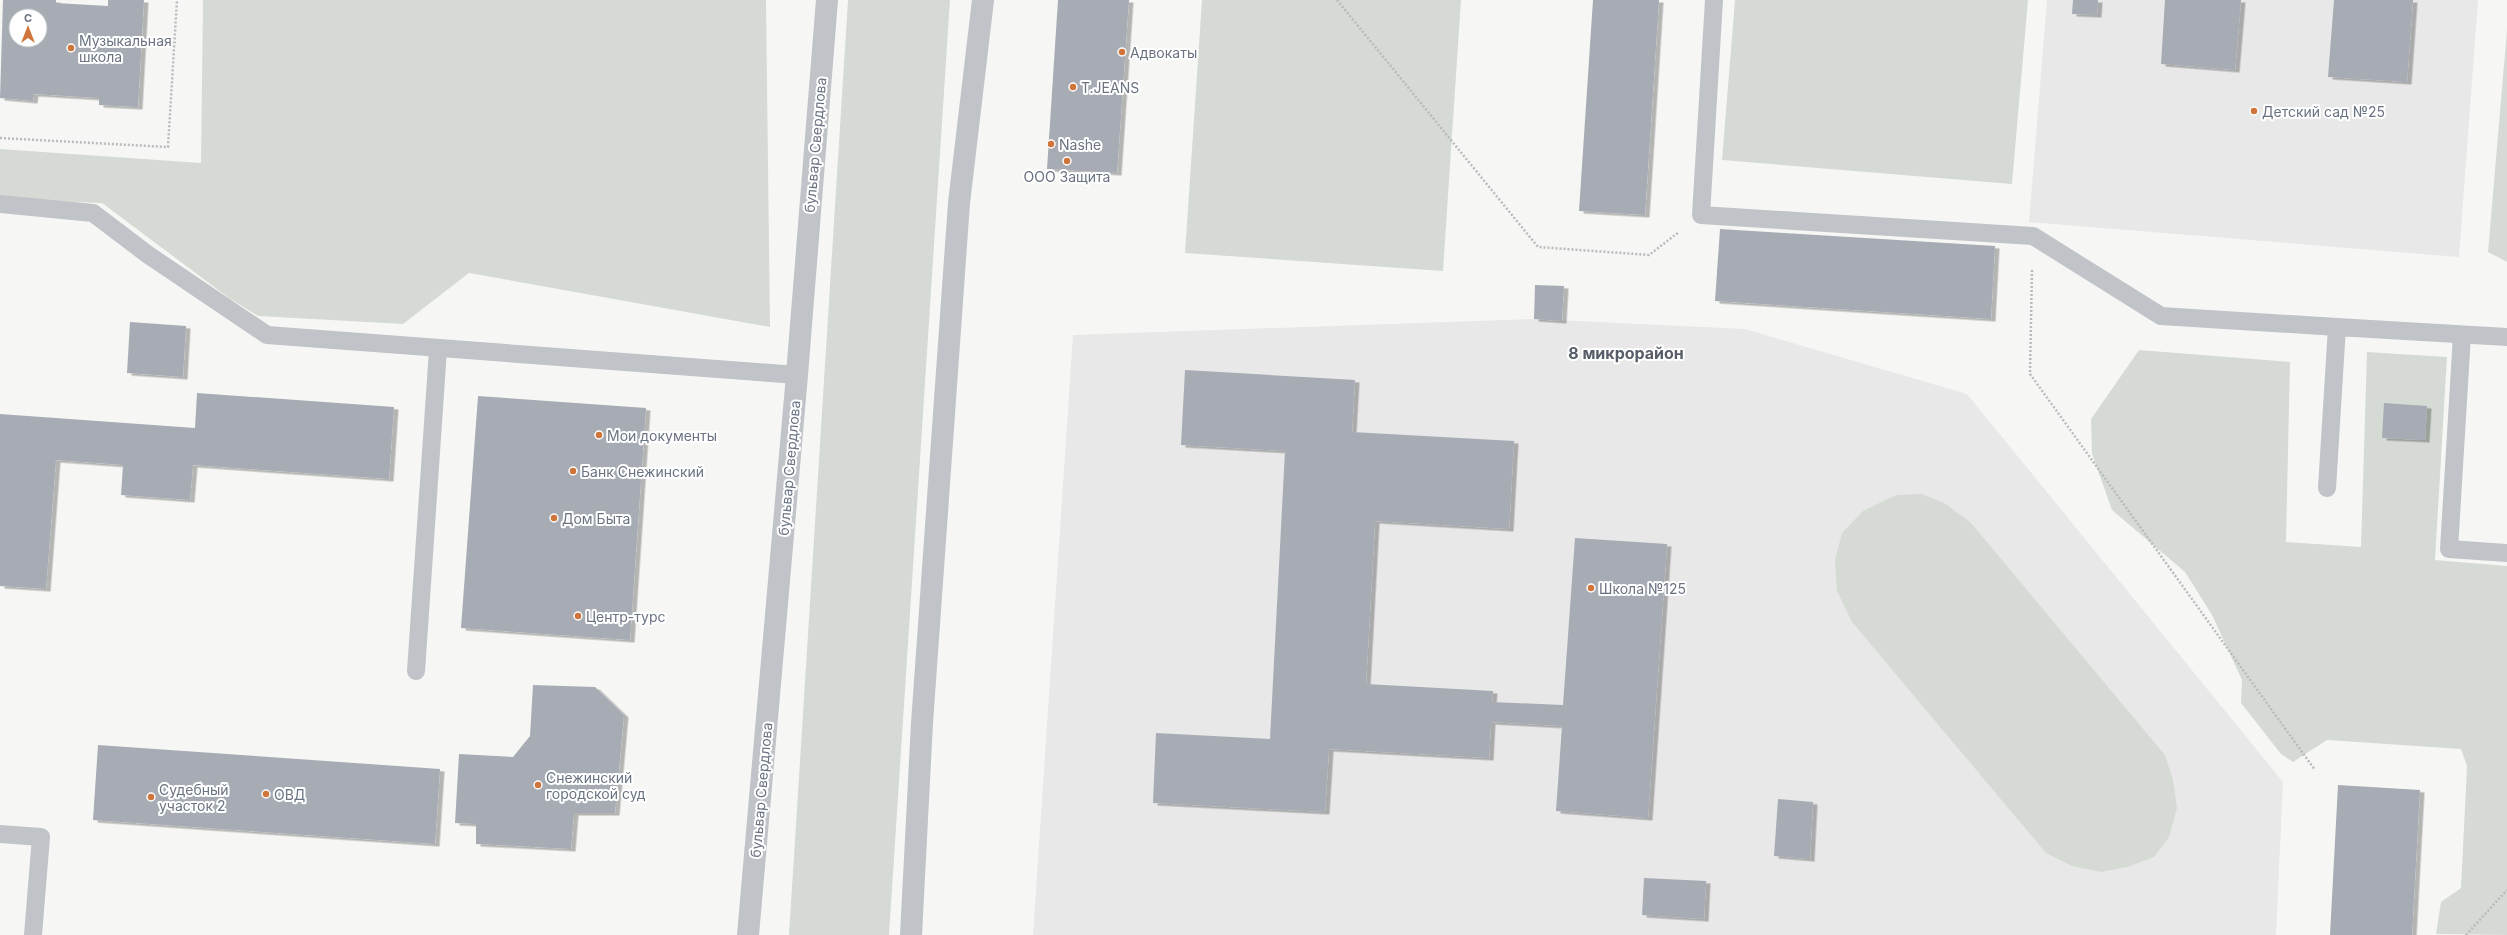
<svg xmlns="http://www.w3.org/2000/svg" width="2507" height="935" viewBox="0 0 2507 935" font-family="Inter,sans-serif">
	<defs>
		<filter id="shadow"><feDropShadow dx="4.5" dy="2.5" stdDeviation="0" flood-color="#0004"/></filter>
	</defs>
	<rect width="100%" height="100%" fill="#f6f7f4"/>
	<g fill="#e7e8e7">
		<polygon points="2047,0 2478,0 2459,257 2029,222"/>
		<polygon points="1534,319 1745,329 1967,394 2283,782 2276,935 1033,935 1073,335"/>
	</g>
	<g fill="#d5dbd4">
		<polygon points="203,0 766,0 770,327 469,273 403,324 258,316 229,298 102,203 0,199 0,149 201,163"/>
		<polygon points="848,0 950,0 889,935 789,935"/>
		<polygon points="1202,0 1461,0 1443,271 1185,253"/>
		<polygon points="1735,0 2028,0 2012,184 1722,160"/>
		<polygon points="2507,30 2507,262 2488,252"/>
		<polygon points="2139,350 2290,362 2286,542 2361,547 2367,352 2447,357 2435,560 2507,566 2507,935 2436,934 2441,902 2461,888 2467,766 2461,749 2327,740 2293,762 2281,754 2241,703 2242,680 2212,615 2185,572 2112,510 2092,454 2091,419"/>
		<polygon points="1922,494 1946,504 1971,523 2165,755 2173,780 2177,808 2169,837 2154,857 2127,867 2101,872 2072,866 2046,853 1852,622 1837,591 1835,560 1842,533 1863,511 1896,495"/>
	</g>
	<g fill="#a7acb4" fill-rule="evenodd" filter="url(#shadow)">
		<path d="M 3,0 L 56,0 L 56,3 L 108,6 L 108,0 L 144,0 L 138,107 L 99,105 L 99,98 L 34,94 L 33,101 L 0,98 ZM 16,16 L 40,16 L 40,40 L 16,40 Z"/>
		<polygon points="1058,0 1129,0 1117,173 1047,169"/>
		<polygon points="1593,0 1659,0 1645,215 1579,211"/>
		<polygon points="2073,0 2098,0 2097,15 2072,14"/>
		<polygon points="2165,0 2241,0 2235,70 2161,64"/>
		<polygon points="2334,0 2413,0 2407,82 2328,77"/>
		<polygon points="1720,229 1995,246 1991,319 1715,301"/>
		<polygon points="1535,285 1564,286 1562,321 1534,319"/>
		<polygon points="130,322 186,326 183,377 127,373"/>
		<polygon points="1185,370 1355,380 1352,432 1514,441 1509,529 1375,521 1366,684 1493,691 1492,702 1563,705 1575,538 1667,544 1648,818 1556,811 1562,726 1491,722 1489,758 1329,749 1325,812 1153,803 1156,733 1270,739 1285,451 1181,445"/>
		<polygon points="197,393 394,407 389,479 193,465 190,500 121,495 123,465 56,460 46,589 0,586 0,414 195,428"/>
		<polygon points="478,396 646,408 630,640 461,628"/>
		<polygon points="2384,403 2427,406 2425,440 2382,438"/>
		<polygon points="533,685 595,687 624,715 615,813 574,813 571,849 476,844 476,824 455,823 459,754 513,757 530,736"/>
		<polygon points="98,745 440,769 435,844 93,820"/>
		<polygon points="2338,785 2420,790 2412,935 2330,935"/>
		<polygon points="1778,799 1813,802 1810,859 1774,856"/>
		<polygon points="1644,878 1706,881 1704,919 1642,915"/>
	</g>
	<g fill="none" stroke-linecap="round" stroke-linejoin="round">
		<g stroke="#b8babd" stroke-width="2.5" stroke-dasharray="2 2" stroke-linecap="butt">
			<polyline points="1337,0 1538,247 1649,255 1679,232"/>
			<polyline points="0,138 168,147 177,0"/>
			<polyline points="2032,270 2030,374 2315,770"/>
			<polyline points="2466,935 2507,890"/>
		</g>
		<g stroke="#c0c3c7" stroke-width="18">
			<polyline points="1714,0 1701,215 2033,236 2161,316 2337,327"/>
			<polyline points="0,204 93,213 147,254 267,335 797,375"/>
			<polyline points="2462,335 2449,549 2507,553"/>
			<polyline points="2327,488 2337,327 2507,337"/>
			<polyline points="416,671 438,350"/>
			<polyline points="0,834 41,837 33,935"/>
		</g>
		<g stroke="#c0c3c7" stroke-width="22">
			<polyline points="748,935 797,375 827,0"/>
			<polyline points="911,935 922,723 959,203 983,0"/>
		</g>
	</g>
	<g fill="#cf753c" stroke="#fff" stroke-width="1.5">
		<circle cx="71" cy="48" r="4"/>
		<circle cx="1122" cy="52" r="4"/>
		<circle cx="1073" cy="87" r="4"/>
		<circle cx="2254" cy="111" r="4"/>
		<circle cx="1051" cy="144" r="4"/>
		<circle cx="1067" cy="161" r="4"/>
		<circle cx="599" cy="435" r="4"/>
		<circle cx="573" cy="471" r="4"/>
		<circle cx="554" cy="518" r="4"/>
		<circle cx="1591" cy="588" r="4"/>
		<circle cx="578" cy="616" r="4"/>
		<circle cx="538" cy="785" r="4"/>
		<circle cx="266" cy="794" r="4"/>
		<circle cx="151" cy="797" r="4"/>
	</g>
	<g text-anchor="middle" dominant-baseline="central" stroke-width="4" stroke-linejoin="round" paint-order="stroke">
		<g font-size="14" fill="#697382" stroke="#fff" text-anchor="start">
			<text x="79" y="40">Музыкальная<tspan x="79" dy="16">школа</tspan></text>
			<text x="1130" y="52">Адвокаты</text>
			<text x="1081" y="87">T.JEANS</text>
			<text x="2262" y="111">Детский сад №25</text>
			<text x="1059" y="144">Nashe</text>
			<text x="1067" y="176" text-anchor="middle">ООО Защита</text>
			<text x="607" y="435">Мои документы</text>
			<text x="581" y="471">Банк Снежинский</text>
			<text x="562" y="518">Дом Быта</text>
			<text x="1599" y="588">Школа №125</text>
			<text x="586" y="616">Центр-турс</text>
			<text x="546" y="777">Снежинский<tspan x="546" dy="16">городской суд</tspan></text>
			<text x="159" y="789">Судебный<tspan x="159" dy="16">участок 2</tspan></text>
			<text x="274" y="794">ОВД</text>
		</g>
		<g font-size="14" fill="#697382" stroke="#fff">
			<text transform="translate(815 145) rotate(-85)">бульвар Свердлова</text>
			<text transform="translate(789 468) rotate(-85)">бульвар Свердлова</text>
			<text transform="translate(761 790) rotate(-85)">бульвар Свердлова</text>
		</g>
		<g font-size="16" font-weight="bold" fill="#565d68" stroke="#fff">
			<text x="1626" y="353">8 микрорайон</text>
		</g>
	</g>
	<g transform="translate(28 28)"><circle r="19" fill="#ffffff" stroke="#c3c7cd"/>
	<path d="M0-3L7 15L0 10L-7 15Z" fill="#cf753c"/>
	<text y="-6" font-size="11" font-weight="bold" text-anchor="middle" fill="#697382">С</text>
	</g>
</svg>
